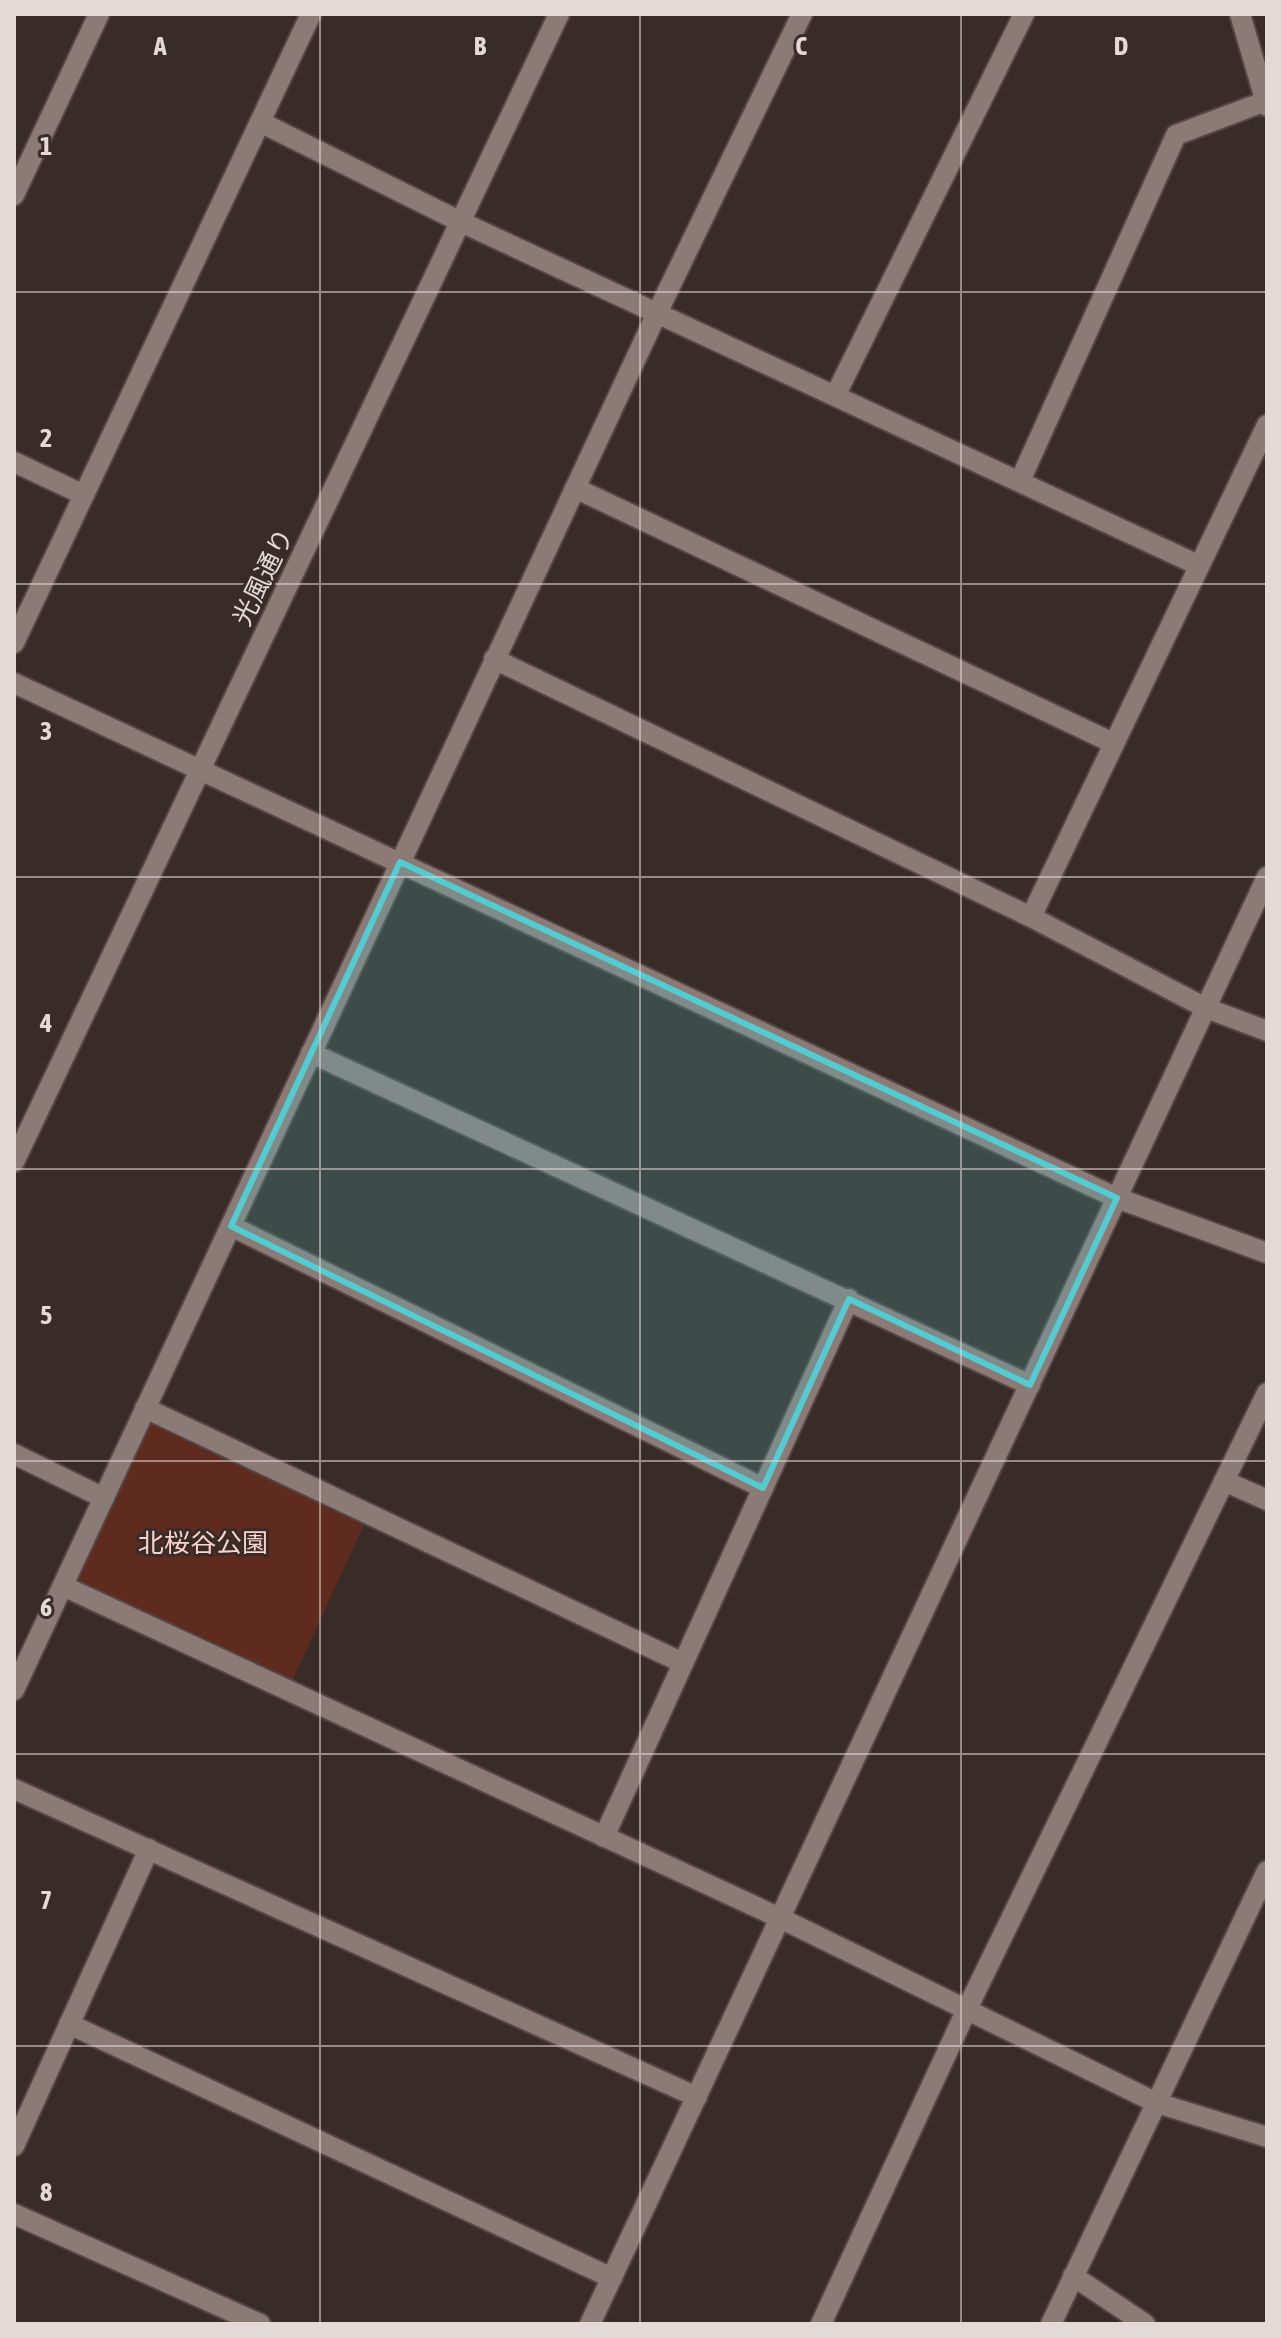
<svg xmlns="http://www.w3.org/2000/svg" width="1281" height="2338" viewBox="0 0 1281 2338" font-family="'Asap Condensed','Noto Sans JP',sans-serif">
	<rect width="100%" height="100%" fill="#392b27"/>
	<polygon fill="#5f2b1f" points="145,1408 369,1514 288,1690 63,1586"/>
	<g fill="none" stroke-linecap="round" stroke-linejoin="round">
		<g stroke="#534643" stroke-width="24">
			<g id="minor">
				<polyline points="1240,14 1267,106"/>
				<polyline points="260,122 461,222 1198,565"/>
				<polyline points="14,195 99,14"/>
				<polyline points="836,394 1024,14"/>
				<polyline points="14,462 84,495"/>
				<polyline points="1020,481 1176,135 1266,101"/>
				<polyline points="575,488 1113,743"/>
				<polyline points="14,643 311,14"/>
				<polyline points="494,659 1031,917 1206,1008 1267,1031"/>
				<polyline points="14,683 1117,1198 1267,1253"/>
				<polyline points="1031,917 1267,425"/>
				<polyline points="311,1053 1030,1385"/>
				<polyline points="14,1162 559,14"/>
				<polyline points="231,1226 763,1488"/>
				<polyline points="145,1408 683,1663"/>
				<polyline points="14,1454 104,1498"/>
				<polyline points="1224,1481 1267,1500"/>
				<polyline points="63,1586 780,1918 1157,2103 1267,2137"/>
				<polyline points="14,1690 658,311 802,14"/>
				<polyline points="14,1789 697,2097"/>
				<polyline points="604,1837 849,1299"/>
				<polyline points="69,2024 612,2278"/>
				<polyline points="14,2146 149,1849"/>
				<polyline points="14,2214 260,2324"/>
				<polyline points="1073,2276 1145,2324"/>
				<polyline points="590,2324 1267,877"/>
				<polyline points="821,2324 968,2007 1267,1393"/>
				<polyline points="1051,2324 1267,1871"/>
			</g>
		</g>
		<use href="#minor" stroke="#8c7a76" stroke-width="20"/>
	</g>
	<path fill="#52ccd0" fill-opacity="0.2" stroke="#52ccd0" stroke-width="6" stroke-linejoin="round" d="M 400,862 L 1117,1198 L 1030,1385 L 849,1299 L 763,1488 L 231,1226 Z"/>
	<path fill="none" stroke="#e3d9d6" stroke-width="2" stroke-opacity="0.55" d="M 320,14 L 320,2324M 640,14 L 640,2324M 961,14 L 961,2324M 14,292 L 1267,292M 14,584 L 1267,584M 14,877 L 1267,877M 14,1169 L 1267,1169M 14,1461 L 1267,1461M 14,1754 L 1267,1754M 14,2046 L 1267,2046"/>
	<g text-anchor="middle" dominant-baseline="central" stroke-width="6" stroke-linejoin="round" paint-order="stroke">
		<g font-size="26" fill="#e3d9d6" stroke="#392b27">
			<text transform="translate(263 577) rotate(-64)">光風通り</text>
		</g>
		<g font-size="26" fill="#fad4cb" stroke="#392b27">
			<text x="203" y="1543">北桜谷公園</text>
		</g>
	</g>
	<g font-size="26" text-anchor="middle" font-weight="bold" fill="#e3d9d6" stroke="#392b27" stroke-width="6" stroke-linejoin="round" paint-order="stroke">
		<text x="160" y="55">A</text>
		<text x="480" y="55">B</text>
		<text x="801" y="55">C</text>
		<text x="1121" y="55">D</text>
		<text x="46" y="155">1</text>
		<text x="46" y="447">2</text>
		<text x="46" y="740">3</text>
		<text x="46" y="1032">4</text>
		<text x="46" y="1324">5</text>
		<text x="46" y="1616">6</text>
		<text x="46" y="1909">7</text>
		<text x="46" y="2201">8</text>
	</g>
	<rect width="1281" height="2338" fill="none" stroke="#e3d9d6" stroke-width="32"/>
</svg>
